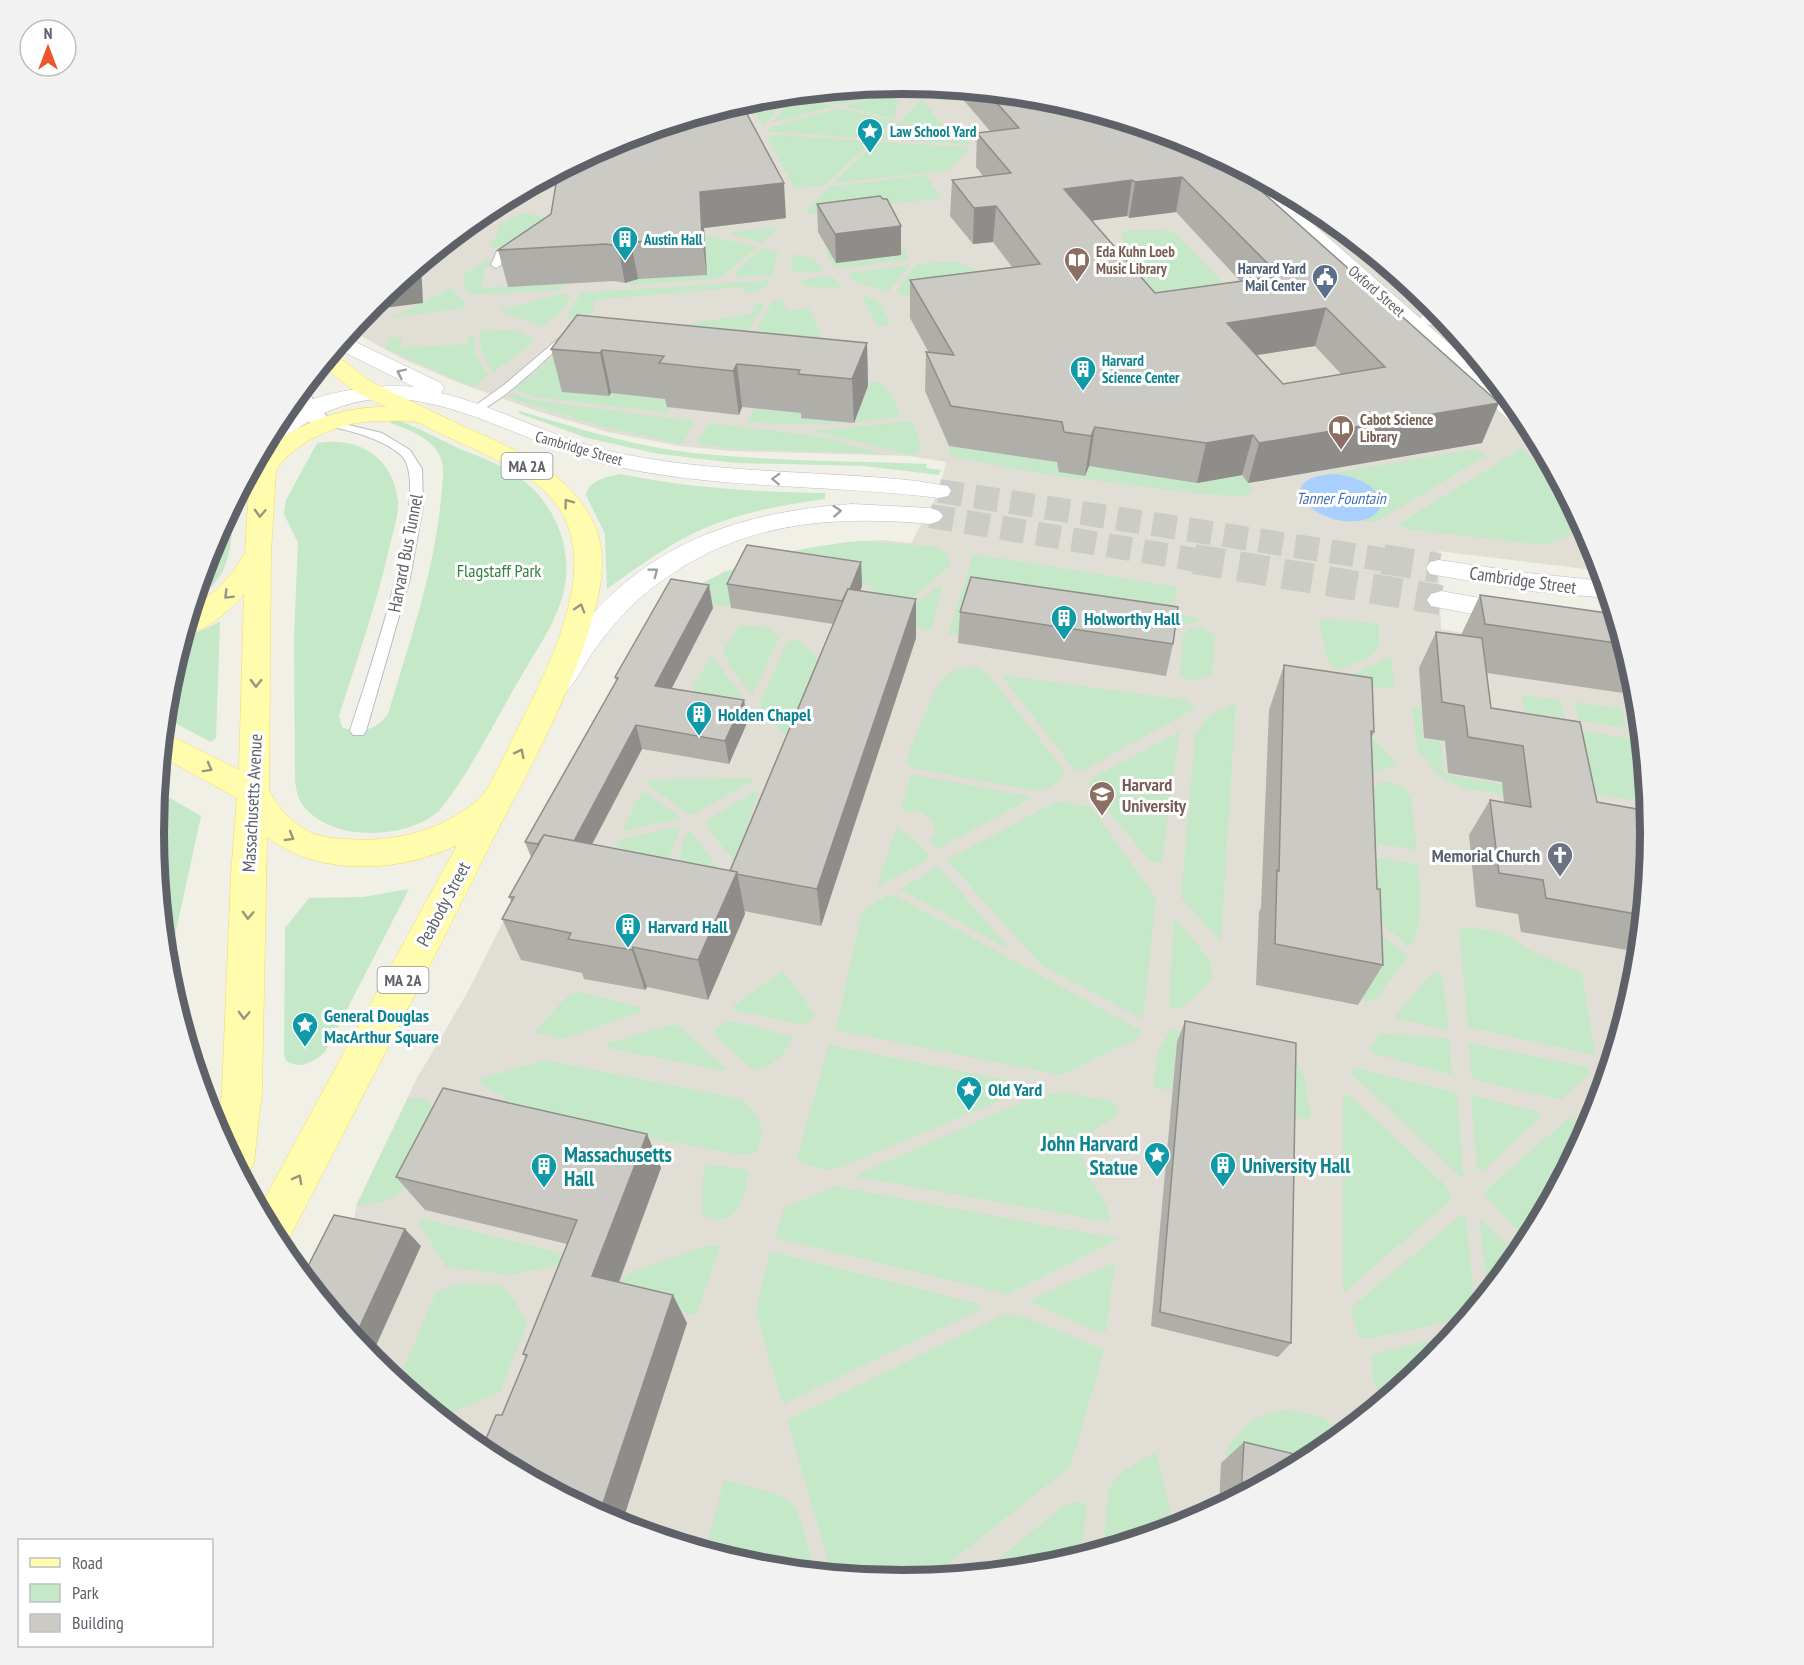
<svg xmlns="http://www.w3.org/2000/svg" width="1804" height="1665" viewBox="0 0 1804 1665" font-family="'PT Sans Narrow',sans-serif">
	<rect width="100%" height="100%" fill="#f1f0e7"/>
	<polygon fill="#e1dfd5" points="902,84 1048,98 1189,141 1318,210 1432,303 1525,417 1594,546 1601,571 1438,551 1441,629 1629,662 1636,687 1650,833 1636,979 1593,1119 1524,1249 1431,1362 1318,1455 1188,1524 1048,1567 902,1581 756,1567 615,1524 486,1455 372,1362 320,1297 352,1232 356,1206 417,1078 466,995 604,722 722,572 840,543 882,540 911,543 939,491 946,462 909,456 731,451 679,446 608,432 540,412 457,382 403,359 359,335 352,329 373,303 486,210 616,141 756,98"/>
	<g fill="#c4e8c8">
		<polygon points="885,86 889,91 840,105 797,94"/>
		<polygon points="892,93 898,102 894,119 843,106"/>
		<polygon points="789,95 764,125 762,125 749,101"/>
		<polygon points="794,96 834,106 772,123"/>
		<polygon points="922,99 949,134 900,121"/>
		<polygon points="839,108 893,121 873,139 766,131 769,128"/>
		<polygon points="897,122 968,141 969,144 879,139"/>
		<polygon points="773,135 869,141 870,142 825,185 797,188 794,187 767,137"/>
		<polygon points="877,142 968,147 971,148 954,165 944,171 833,183"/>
		<polygon points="926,175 941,198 811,214 806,211 829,187"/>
		<polygon points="522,213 554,219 536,233 497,248 488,246 497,235 499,225"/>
		<polygon points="779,227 761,243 732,234 732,232"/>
		<path d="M 1126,230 L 1173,231 L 1238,299 L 1159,295 C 1137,284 1127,257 1122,235 Z"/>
		<polygon points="701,234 757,247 722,276 715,279 630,285 630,283"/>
		<polygon points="763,248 779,253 775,260 772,275 738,277 735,272"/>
		<polygon points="904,249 908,259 904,260 844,268 834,265 826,253 830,252 837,263 900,255 898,250"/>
		<polygon points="1370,253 1431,303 1439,313 1427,312 1361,255"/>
		<polygon points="793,254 813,259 824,271 794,273 791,269"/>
		<polygon points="486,260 492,260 493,266 485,267 481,288 563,284 562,290 475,294 465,291 463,276"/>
		<path d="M 954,261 L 975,269 C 957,280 916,311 896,291 L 916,264 Z"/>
		<polygon points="908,265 909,267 888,292 854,282 849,273"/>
		<polygon points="822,276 833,277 841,286 840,288 810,287 797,282"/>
		<path d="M 770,280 C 765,290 756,292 745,293 L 743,287 L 594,300 L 593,312 L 565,319 L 581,293 Z"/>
		<polygon points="451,288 465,303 463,308 392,318"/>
		<path d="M 567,294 L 570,297 C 563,310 553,320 540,326 L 499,310 L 556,295 Z"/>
		<polygon points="865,296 879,302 890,322 888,325 878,327 862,298"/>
		<polygon points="782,300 787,311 809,308 832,358 745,352 772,302"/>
		<polygon points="765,303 736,350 655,329 752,314 754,305"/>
		<path d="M 483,331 C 501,331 524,326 534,342 L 493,372 C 485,359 478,348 480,333 Z"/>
		<polygon points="469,335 473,335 475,354 488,375 472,387 386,349 389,337 402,337 400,348 467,344"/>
		<polygon points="559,351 563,392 609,396 611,393 671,400 667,407 671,408 668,413 537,397 514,390"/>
		<path d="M 871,381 C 891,384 893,399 900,417 C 845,425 802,426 747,422 L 753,409 L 803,413 L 802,418 L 854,423 Z"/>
		<polygon points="511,393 533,400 692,421 693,424 682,444 603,427 508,397"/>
		<path d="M 520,411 C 570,426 620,442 671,450 C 755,462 842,460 927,464 L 926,468 L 941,470 L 939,475 L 864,466 L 736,463 L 659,454 L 587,438 L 518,413 Z"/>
		<path d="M 396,420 C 418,427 437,438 458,448 C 477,456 498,463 516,475 C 552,499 572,543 565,585 C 559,621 532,656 515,687 C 491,728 469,774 439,811 C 407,839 336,842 306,809 C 298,801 296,790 295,779 L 294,640 L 298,543 L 284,514 L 286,500 L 317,443 C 359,436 393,457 398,501 C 399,516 393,531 390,545 C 377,603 357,659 339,716 L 342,727 C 359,736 377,729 388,714 C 409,643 434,573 441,499 C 442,484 446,468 439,454 C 429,436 406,429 389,422 Z"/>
		<polygon points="911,421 919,438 920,449 913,456 814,431"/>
		<polygon points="709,423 822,437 883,454 740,449 697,444"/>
		<polygon points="949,446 1046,460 1047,457 1057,464 1089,467 1232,462 1253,490 1249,495 1240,496 1200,494 1038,473 954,457 949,453"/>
		<polygon points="1522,448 1557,482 1580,531 1543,545 1406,529 1399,524"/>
		<polygon points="1475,449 1485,456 1376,522 1359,521 1365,520 1381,510 1382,502 1379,494 1336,474 1323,475"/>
		<path d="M 620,474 C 690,488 754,492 825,493 L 825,499 C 780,505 733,514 692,534 C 662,549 635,569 607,589 L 605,534 L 586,495 C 589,480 607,477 620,474 Z"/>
		<path d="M 235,500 C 230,545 235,574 193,603 L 211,546 Z"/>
		<path d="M 861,541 L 938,547 L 947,555 L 950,566 L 911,599 L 865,616 L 874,586 L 750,567 L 729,607 L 675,600 C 728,562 797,547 861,541 Z"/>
		<polygon points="974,554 1177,587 1173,614 1199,618 1199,621 1185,624 1174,631 967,607 957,635 948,634"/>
		<polygon points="942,584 931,630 883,623 899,616"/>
		<polygon points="1319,619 1347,620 1379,624 1379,644 1373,655 1338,671 1327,660"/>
		<polygon points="220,622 216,738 211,742 165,718 168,686 182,639"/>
		<polygon points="742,625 769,628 779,638 752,695 731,668 723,650 737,629"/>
		<path d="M 1202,627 L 1215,635 L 1212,674 C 1202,680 1188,684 1180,674 L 1183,634 L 1192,628 Z"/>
		<polygon points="797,639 823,661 785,735 759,705 787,642"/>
		<polygon points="711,655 746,701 745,704 694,694 693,688"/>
		<polygon points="1387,658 1392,660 1394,688 1392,689 1357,685 1349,676"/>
		<path d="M 975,667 L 988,674 L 1059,764 L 1064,771 C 1063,781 1047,790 1037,791 L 913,768 L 906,764 C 907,752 936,686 944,677 C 952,669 964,668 975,667 Z"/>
		<polygon points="1001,675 1184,700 1193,705 1194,709 1082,771 1074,769"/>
		<polygon points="1522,695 1561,700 1565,718 1525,712"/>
		<polygon points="1574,702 1622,709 1626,728 1578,720"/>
		<polygon points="1236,703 1221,942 1181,897 1195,737 1206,718"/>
		<polygon points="1421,707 1423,739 1441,742 1444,774 1506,785 1508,795 1462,788 1435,773 1429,761 1418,752 1412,709"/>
		<polygon points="1364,728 1397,764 1371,774"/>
		<polygon points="1581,731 1641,740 1648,803 1592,793"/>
		<polygon points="1179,732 1162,862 1150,861 1091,790 1089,784 1096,776"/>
		<polygon points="911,774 1033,797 938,849 930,840 936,832 932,820 920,811 906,813 902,806"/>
		<polygon points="752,778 753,781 693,814 687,813 646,783 648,780"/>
		<polygon points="1388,781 1405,788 1411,799 1417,850 1366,842 1365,798 1379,783"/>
		<polygon points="759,789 735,862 709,830 706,821"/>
		<polygon points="158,791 201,816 167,972 154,832"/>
		<polygon points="642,791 679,816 679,819 622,831"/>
		<polygon points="1057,801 1091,807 1156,898 1143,1019 1041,965 947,860"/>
		<polygon points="673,828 680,828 679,832 667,862 663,865 616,846 618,840"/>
		<polygon points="896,828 910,835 931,858 877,887"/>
		<polygon points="689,832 692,832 720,872 678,867 684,837"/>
		<path d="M 1366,856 L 1417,864 C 1420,891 1426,923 1409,947 L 1377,919 Z"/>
		<polygon points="938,866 1012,951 900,889"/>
		<path d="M 409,889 L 325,1052 C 313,1062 302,1070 286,1061 L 284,1053 L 285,928 L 309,898 L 363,897 Z"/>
		<polygon points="894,895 1140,1030 1140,1037 1061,1075 836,1030 862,911 886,896"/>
		<polygon points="1362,912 1375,930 1408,956 1376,999 1364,1003"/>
		<polygon points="1174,917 1211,962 1212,979 1182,1008 1169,1008"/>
		<polygon points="1477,928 1505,934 1535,953 1582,973 1595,1055 1468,1027 1459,929"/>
		<polygon points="783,971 812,1010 815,1016 804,1025 733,1010 734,1005"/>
		<polygon points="1433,972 1442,974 1449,1030 1394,1018"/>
		<polygon points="579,992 642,1008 642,1011 564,1039 533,1032 568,996"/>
		<path d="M 731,1021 L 792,1036 C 787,1054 772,1069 752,1069 L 715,1036 L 715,1030 L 725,1022 Z"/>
		<polygon points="676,1024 725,1067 725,1071 607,1048 608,1043"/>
		<polygon points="1170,1030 1201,1033 1286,1049 1303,1071 1311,1117 1307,1119 1284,1112 1285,1064 1178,1042 1172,1090 1153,1088 1158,1052"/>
		<polygon points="1385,1034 1445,1038 1450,1042 1452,1075 1369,1052 1369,1049 1379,1035"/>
		<polygon points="1468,1043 1586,1067 1591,1073 1561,1099 1557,1099 1472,1079"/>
		<polygon points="829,1045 1035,1086 839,1168 826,1170 796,1161"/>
		<path d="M 544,1060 L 741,1099 C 760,1115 767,1128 756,1152 L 742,1155 L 532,1116 L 476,1080 Z"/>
		<polygon points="1355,1068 1454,1092 1457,1094 1463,1176 1460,1176 1353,1075 1351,1070"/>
		<path d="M 1061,1092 L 1112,1101 L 1117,1107 L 1118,1114 C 1110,1122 1099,1124 1091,1134 C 1065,1166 1112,1195 1110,1222 L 858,1177 L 859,1174 L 1034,1097 Z"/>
		<polygon points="1343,1093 1353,1098 1446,1186 1452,1199 1343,1293"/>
		<polygon points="1471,1095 1539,1112 1541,1116 1484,1170 1479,1171 1477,1167"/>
		<path d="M 408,1098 L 425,1098 L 433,1107 L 434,1114 C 425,1138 414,1189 388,1200 C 379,1204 366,1204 356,1206 Z"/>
		<polygon points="1569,1118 1591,1123 1528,1241 1484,1195 1486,1190"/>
		<path d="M 714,1165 L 747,1170 L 748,1173 C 744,1199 738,1229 704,1216 L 702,1212 L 703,1172 L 706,1167 Z"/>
		<polygon points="835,1186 839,1187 1119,1239 1008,1294 775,1238 784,1208"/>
		<polygon points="1462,1214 1466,1218 1475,1308 1467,1318 1365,1339 1360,1338 1351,1312 1353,1306"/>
		<polygon points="420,1218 578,1257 568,1263 510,1275 446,1267 420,1225"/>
		<polygon points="1479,1218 1519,1255 1488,1293"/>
		<polygon points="708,1245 720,1247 696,1315 606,1296 606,1288 629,1273"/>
		<polygon points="770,1251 980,1304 981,1309 783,1404 756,1313"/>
		<polygon points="1115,1262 1106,1332 1098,1332 1028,1301"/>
		<polygon points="461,1284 500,1285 514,1300 527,1324 500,1392 440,1417 397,1382 437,1291"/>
		<polygon points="1003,1315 1022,1316 1104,1350 1071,1466 930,1578 902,1581 832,1574 787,1420"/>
		<polygon points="1453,1335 1431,1362 1383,1401 1373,1379 1371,1355"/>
		<path d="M 1287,1410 L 1318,1416 L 1346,1432 L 1318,1455 L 1288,1471 L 1223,1455 C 1240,1428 1254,1413 1287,1410 Z"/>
		<polygon points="1156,1452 1174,1528 1102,1550 1109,1488 1123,1471"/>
		<path d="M 724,1480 C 742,1485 776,1490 790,1502 C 802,1513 810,1556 815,1572 L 756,1567 L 706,1551 Z"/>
		<polygon points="1075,1502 1083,1502 1087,1507 1080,1557 1048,1567 981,1573 1066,1504"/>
	</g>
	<path fill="#a9cfff" d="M 1336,474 C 1355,477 1374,483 1382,502 C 1380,514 1371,519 1359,521 C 1312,527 1267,476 1336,474 Z"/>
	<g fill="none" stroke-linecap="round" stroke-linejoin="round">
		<g stroke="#ccccc7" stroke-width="24" stroke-dasharray="24 12" stroke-linecap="butt">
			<polyline points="939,491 1393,561"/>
			<polyline points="930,516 1203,561"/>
		</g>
		<g stroke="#ccccc7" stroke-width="30" stroke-dasharray="30 15" stroke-linecap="butt">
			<polyline points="1194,559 1441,600"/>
			<polyline points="1383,559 1439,568"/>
		</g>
		<g stroke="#b9bbc0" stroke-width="2">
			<g id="lane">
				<polygon points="497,251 505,253 501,265 496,268 491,265"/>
				<path d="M 565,333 L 570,336 L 569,338 C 553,352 490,415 473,411 L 473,407 L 504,385 Z"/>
				<path d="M 305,385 L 316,405 L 327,416 L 323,419 L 382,433 L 410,450 L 422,469 L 423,506 L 410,578 L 366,731 L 363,735 L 353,735 L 350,731 C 364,686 435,486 401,455 C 373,430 316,425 280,416 L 285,410 L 316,417 L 305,406 L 299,393 Z"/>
			</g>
		</g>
		<g stroke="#b9bbc0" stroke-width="1">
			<polygon id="street" points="1438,311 1447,322 1430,325 1423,323 1420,319 1423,315"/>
		</g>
		<g stroke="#bcbec5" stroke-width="1">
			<g id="secondary">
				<polygon points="1229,163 1264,181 1503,391 1527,421 1518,423 1510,421 1230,170 1227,166"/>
				<path d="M 345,337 L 441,383 L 444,388 L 441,393 C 499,407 551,437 609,451 C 710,474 814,470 917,481 L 948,486 L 951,491 L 948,496 L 939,498 C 829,484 718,490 609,465 C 539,449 467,403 398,399 C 372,397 346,403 322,414 C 308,420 280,443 267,441 C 270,434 274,422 280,417 C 309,392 377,383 414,387 L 336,348 Z"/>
				<path d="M 852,504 L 930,508 L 939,511 L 943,516 L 939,521 L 930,524 C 829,515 739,522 656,585 C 630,604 609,629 591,655 C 584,665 577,681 568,689 C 562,695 554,692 547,690 L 542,683 C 616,559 711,514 852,504 Z"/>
				<polygon points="1439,560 1528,573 1604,581 1609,598 1528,591 1430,574 1426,568 1430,562"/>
				<polygon points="1441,591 1519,605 1529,608 1533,614 1529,620 1519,623 1431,606 1427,600 1431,594"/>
			</g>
		</g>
		<g stroke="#f3dc5d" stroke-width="1">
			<path id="primary" d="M 331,354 C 348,361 361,377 377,385 C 404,398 431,411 458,424 C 509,447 564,467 592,520 C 609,552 601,590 591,623 C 568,702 526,774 489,847 C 423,981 354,1113 285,1246 L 280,1248 L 259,1209 L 457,845 C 399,873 320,877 267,837 L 262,1091 L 254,1162 L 248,1176 L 242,1178 L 217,1132 L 222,1091 L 231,874 L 237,798 L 161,756 L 163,732 L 239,770 L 244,594 C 230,609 206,634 184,633 L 191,609 L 219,588 L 235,569 L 245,553 L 250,472 L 269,437 L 276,442 C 307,420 348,406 386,407 L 356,392 L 322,366 ZM 376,421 C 389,421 405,420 417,422 C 422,423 429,428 433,430 C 451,438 469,447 487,455 C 513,468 543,483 559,508 C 599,568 551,662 523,718 C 515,733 490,789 480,798 C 443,831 394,843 345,839 C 332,838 317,837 306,830 C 288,820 279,808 269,791 L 271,553 L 276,470 C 296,440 340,422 376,421 Z"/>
		</g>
		<use href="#lane" fill="#fff" fill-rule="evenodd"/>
		<use href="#street" fill="#fff" fill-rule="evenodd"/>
		<use href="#secondary" fill="#fff" fill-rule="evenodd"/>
		<use href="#primary" fill="#fffcae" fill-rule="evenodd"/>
	</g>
	<g fill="#afaea9" fill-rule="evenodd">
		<path d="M 954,89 L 1048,98 L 1168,135 L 1482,443 L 1248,483 L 1242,475 L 1197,483 L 1089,466 L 1085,476 L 1059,472 L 1057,462 L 949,446 L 925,391 L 926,352 L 929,353 L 910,318 L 910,280 L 1012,267 L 993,242 L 973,244 L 950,216 L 952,180 L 983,176 L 976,167 L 977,133 L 990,131 ZM 1176,212 L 1240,281 L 1155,293 L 1092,220 L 1127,216 L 1129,218 ZM 1315,346 L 1341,374 L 1283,384 L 1257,355 Z"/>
		<polygon points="817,204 901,226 901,255 836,263 818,232"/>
		<polygon points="551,214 786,218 704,228 707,275 638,279 625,283 614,281 508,287 498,250"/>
		<polygon points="1327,218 1362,246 1360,246"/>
		<polygon points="867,343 868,386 854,423 801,418 801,413 742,407 739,415 667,407 665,399 611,393 609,396 562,392 551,349"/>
		<polygon points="861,562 862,586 860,591 916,599 916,638 821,926 744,911 745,914 708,1000 647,987 645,990 584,979 582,973 521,960 502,919 511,901 509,897 531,857 525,842 616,682 615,677 713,608 672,688 744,700 747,723 729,764 642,749 592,845 730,871 833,624 731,608 727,584"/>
		<polygon points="1480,595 1614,614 1636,687 1637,695 1487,673 1491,708 1597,802 1650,833 1639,952 1521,932 1518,914 1476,907 1469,835 1490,800 1504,803 1502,782 1448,773 1445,741 1424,738 1419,668 1436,632 1461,635"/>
		<polygon points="960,612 1173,644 1166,676 958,643"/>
		<polygon points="1284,665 1374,732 1371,739 1377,889 1383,965 1358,1005 1256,985 1259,912 1261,907 1269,710"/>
		<polygon points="1185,1021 1291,1343 1278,1357 1151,1326 1177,1042"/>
		<polygon points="647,1134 661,1168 619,1283 687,1323 621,1526 502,1415 526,1358 523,1354 567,1244 425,1210 396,1177"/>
		<polygon points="1244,1442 1311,1458 1219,1508 1221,1463"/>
	</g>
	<g fill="#8f8d89">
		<polygon points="1182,177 1176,212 1129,218 1135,182"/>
		<polygon points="1132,180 1127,216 1061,225 1064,189"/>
		<polygon points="784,183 786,218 704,228 707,275 702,238 700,192"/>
		<polygon points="996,206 993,242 973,244 974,208"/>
		<polygon points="901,226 901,255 836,263 835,234"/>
		<polygon points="465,228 465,236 454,237"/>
		<polygon points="631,242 638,279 625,283 618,246"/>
		<polygon points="421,264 423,303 368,310 373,303"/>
		<polygon points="1326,308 1315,346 1218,361 1227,323"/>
		<polygon points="867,343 868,386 854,423 852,379"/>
		<polygon points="602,350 611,393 609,396 600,353"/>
		<polygon points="737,364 742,407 739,415 733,371"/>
		<polygon points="1499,403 1482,443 1248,483 1259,443"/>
		<polygon points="1095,427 1089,466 1085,476 1091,436"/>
		<polygon points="1253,435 1242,475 1197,483 1206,443"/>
		<polygon points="861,562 862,586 847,626 845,602"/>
		<polygon points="709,585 713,608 661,709 655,686"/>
		<polygon points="916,599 916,638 821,926 817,889"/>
		<polygon points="744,700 747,723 729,764 725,741"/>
		<polygon points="636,725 642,749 577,872 569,850"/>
		<polygon points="737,872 745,914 708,1000 698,960"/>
		<polygon points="633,947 647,987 645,990 632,950"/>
		<polygon points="647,1134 661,1168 610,1305 592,1276"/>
		<polygon points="405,1229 421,1246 370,1359 354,1339"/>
		<polygon points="673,1295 687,1323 621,1526 615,1524 599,1515"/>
	</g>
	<g fill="#cccac4" stroke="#8f8d89" stroke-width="1.5" fill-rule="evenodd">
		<path d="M 987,92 L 1048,98 L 1168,135 L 1192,157 L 1214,155 L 1230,163 L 1499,403 L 1259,443 L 1253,435 L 1206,443 L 1095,427 L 1091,436 L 1064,432 L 1062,422 L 951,406 L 926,352 L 954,355 L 910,280 L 1040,264 L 996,206 L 974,208 L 952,180 L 1011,173 L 977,133 L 1019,128 ZM 1182,177 L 1280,276 L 1155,293 L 1064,189 L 1132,180 L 1135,182 ZM 1326,308 L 1385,367 L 1283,384 L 1227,323 Z"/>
		<polygon points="741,103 784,183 700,192 702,238 631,242 618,246 606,244 498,250 551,214 558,172 616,141"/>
		<polygon points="880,196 883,199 887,199 901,226 835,234 817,204"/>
		<polygon points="577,315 867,343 852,379 798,374 800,370 737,364 733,371 659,363 664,356 602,350 600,353 551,349"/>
		<polygon points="747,545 861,562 850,589 848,589 842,601 727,584"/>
		<polygon points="971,577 1178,607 1173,644 960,612"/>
		<polygon points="671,579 709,585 655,686 744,700 725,741 636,725 574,841 544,835 538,844 525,842 618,678 615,677"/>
		<polygon points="848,589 916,599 817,889 736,874 737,872 730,871"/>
		<polygon points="1480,595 1614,614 1623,644 1485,624"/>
		<polygon points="1436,632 1482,638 1491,708 1580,722 1597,802 1648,811 1650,833 1642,915 1546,898 1543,880 1499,873 1490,800 1531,807 1523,746 1468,737 1464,706 1442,702"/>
		<polygon points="1284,665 1372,678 1374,732 1371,731 1377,889 1380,889 1383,965 1275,944 1277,870 1279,871"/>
		<polygon points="544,835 737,872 698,960 633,947 632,950 568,939 571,933 502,919 514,897 509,897"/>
		<polygon points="1185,1021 1296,1043 1291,1343 1160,1312"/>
		<polygon points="443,1088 647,1134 592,1276 673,1295 599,1515 486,1455 481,1451 496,1415 502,1415 527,1355 523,1354 577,1220 396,1177"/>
		<polygon points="334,1215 405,1229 354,1339 303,1276"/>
		<polygon points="1244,1442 1311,1458 1241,1496"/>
	</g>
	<defs><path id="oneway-chevron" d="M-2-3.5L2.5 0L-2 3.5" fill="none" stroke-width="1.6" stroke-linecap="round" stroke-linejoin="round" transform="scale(1.5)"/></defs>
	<g stroke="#9ea0a4">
		<use href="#oneway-chevron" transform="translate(401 373) rotate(-154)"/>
		<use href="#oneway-chevron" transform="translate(776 479) rotate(-178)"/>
		<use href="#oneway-chevron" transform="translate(837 511) rotate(-4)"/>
		<use href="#oneway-chevron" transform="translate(654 572) rotate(-37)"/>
	</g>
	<g stroke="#969780">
		<use href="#oneway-chevron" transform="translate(568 503) rotate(-126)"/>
		<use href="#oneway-chevron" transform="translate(260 513) rotate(93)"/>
		<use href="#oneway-chevron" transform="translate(228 595) rotate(135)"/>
		<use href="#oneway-chevron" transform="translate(580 608) rotate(-73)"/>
		<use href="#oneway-chevron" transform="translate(256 683) rotate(91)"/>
		<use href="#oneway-chevron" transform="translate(520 753) rotate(-63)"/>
		<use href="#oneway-chevron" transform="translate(208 768) rotate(29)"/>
		<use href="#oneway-chevron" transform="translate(290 837) rotate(30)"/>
		<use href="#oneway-chevron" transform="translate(248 915) rotate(92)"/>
		<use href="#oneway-chevron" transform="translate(244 1015) rotate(92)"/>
		<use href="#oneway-chevron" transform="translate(298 1179) rotate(-62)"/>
	</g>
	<defs>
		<g id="sight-pin" transform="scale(1.35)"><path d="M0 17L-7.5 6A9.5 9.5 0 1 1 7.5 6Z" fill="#0f9aa8" stroke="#fff"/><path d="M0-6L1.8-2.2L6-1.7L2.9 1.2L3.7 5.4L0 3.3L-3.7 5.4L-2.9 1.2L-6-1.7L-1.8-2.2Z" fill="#fff"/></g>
		<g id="building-pin" transform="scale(1.35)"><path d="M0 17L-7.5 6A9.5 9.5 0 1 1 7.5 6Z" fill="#0f9aa8" stroke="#fff"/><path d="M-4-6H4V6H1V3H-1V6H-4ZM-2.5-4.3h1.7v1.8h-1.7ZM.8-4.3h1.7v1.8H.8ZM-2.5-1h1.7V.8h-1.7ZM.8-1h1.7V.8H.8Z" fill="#fff"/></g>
		<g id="library-pin" transform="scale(1.35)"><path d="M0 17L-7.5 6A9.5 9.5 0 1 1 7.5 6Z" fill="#8d6e63" stroke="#fff"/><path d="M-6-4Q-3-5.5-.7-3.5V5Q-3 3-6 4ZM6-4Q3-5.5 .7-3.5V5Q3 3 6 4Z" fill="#fff"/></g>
		<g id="civic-pin" transform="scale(1.35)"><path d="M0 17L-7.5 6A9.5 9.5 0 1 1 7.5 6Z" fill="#5c6f8a" stroke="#fff"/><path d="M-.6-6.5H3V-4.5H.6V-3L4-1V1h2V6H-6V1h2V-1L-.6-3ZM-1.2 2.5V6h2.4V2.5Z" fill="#fff"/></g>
		<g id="university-pin" transform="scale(1.35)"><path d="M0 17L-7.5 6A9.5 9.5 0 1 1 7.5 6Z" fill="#8d6e63" stroke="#fff"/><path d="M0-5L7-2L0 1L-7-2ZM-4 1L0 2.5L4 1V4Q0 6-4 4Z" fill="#fff"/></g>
		<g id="church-pin" transform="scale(1.35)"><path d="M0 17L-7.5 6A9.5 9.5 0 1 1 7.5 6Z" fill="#6b7280" stroke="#fff"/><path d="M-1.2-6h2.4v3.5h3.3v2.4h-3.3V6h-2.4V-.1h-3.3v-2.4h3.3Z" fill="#fff"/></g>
	</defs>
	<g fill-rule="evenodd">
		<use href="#sight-pin" x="870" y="131"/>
		<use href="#building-pin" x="625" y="239"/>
		<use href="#library-pin" x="1077" y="260"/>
		<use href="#civic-pin" x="1325" y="277"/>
		<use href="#building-pin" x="1083" y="369"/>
		<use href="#library-pin" x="1341" y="428"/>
		<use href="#building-pin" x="1064" y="618"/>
		<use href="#building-pin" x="699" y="714"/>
		<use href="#university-pin" x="1102" y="794"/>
		<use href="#church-pin" x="1560" y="855"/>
		<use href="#building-pin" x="628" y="926"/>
		<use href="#sight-pin" x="305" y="1025"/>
		<use href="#sight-pin" x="969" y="1089"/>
		<use href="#sight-pin" x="1157" y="1155"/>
		<use href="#building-pin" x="1223" y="1165"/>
		<use href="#building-pin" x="544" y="1166"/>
	</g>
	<g text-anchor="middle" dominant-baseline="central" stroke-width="6" stroke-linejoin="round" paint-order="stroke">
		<g font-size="15" font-weight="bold" fill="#0d838f" stroke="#fff" text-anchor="start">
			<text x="890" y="131">Law School Yard</text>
			<text x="644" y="239">Austin Hall</text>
			<text x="1102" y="360">Harvard<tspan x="1102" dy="17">Science Center</tspan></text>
		</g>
		<g font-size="15" font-weight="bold" fill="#785e54" stroke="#fff" text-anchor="start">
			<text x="1096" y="251">Eda Kuhn Loeb<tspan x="1096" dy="17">Music Library</tspan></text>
			<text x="1360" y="419">Cabot Science<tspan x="1360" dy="17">Library</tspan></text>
		</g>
		<g font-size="15" font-weight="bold" fill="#4e5e75" stroke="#fff" text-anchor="end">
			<text x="1306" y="268">Harvard Yard<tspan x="1306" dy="17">Mail Center</tspan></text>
		</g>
		<g font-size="15" fill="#5e6167" stroke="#fff">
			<text transform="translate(1377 291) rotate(41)">Oxford Street</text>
			<text transform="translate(579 448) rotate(16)">Cambridge Street</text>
		</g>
		<g fill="#fff" stroke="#8e9095" stroke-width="1.5">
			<rect x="501.5" y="453" width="51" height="26" rx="4.5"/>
			<rect x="377.5" y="967" width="51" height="26" rx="4.5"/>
		</g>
		<g font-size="16" font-weight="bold" fill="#5e6167">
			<text x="527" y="466">MA 2A</text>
			<text x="403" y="980">MA 2A</text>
		</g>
		<g font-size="16" font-style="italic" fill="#4571bd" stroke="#fff">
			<text x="1341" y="498">Tanner Fountain</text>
		</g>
		<g font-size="18" fill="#5e6167" stroke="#fff">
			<text transform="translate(405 553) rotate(-79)">Harvard Bus Tunnel</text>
			<text transform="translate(1523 580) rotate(8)">Cambridge Street</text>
			<text transform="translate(252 803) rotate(-87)">Massachusetts Avenue</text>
			<text transform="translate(443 904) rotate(-62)">Peabody Street</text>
		</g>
		<g font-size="18" fill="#338240" stroke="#fff">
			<text x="499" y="570">Flagstaff Park</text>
		</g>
		<g font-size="18" font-weight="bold" fill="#0d838f" stroke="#fff" text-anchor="start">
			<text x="1084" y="618">Holworthy Hall</text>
			<text x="718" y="714">Holden Chapel</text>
			<text x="648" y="926">Harvard Hall</text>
			<text x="324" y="1015">General Douglas<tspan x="324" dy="21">MacArthur Square</tspan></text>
			<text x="988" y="1089">Old Yard</text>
		</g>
		<g font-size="18" font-weight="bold" fill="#785e54" stroke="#fff" text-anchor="start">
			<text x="1122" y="784">Harvard<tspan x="1122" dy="21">University</tspan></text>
		</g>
		<g font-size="18" font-weight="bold" fill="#5b616d" stroke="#fff" text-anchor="end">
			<text x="1540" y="855">Memorial Church</text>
		</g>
		<g font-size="21" font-weight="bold" fill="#0d838f" stroke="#fff" text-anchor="start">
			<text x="1138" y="1143" text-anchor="end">John Harvard<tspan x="1138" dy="24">Statue</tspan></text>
			<text x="564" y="1154">Massachusetts<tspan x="564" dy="24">Hall</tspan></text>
			<text x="1242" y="1165">University Hall</text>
		</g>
	</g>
	<path d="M0 0H1804V1665H0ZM164 832a738 738 0 1 1 1476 0a738 738 0 1 1-1476 0Z" fill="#f2f2f3" fill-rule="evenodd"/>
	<path fill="none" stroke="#5e6167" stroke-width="8" d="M164 832a738 738 0 1 1 1476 0a738 738 0 1 1-1476 0Z"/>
	<rect x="18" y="1539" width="195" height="108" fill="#ffffff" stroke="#bfc0c2" stroke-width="1.5"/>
	<rect x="30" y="1558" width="30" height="9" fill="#fffcae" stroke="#bfc0c2" stroke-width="1.5"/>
	<text x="72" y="1569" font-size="18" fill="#5e6167">Road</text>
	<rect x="30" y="1584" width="30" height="18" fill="#c4e8c8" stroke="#bfc0c2" stroke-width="1.5"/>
	<text x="72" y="1599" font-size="18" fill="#5e6167">Park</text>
	<rect x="30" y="1614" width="30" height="18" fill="#cccac4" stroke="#bfc0c2" stroke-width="1.5"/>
	<text x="72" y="1629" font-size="18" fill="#5e6167">Building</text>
	<g transform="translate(48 48)"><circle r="28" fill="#ffffff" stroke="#bfc0c2" stroke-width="1.5"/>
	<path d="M0-4.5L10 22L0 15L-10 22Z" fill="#ec5732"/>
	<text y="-9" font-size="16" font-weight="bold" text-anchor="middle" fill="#5e6167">N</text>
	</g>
</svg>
